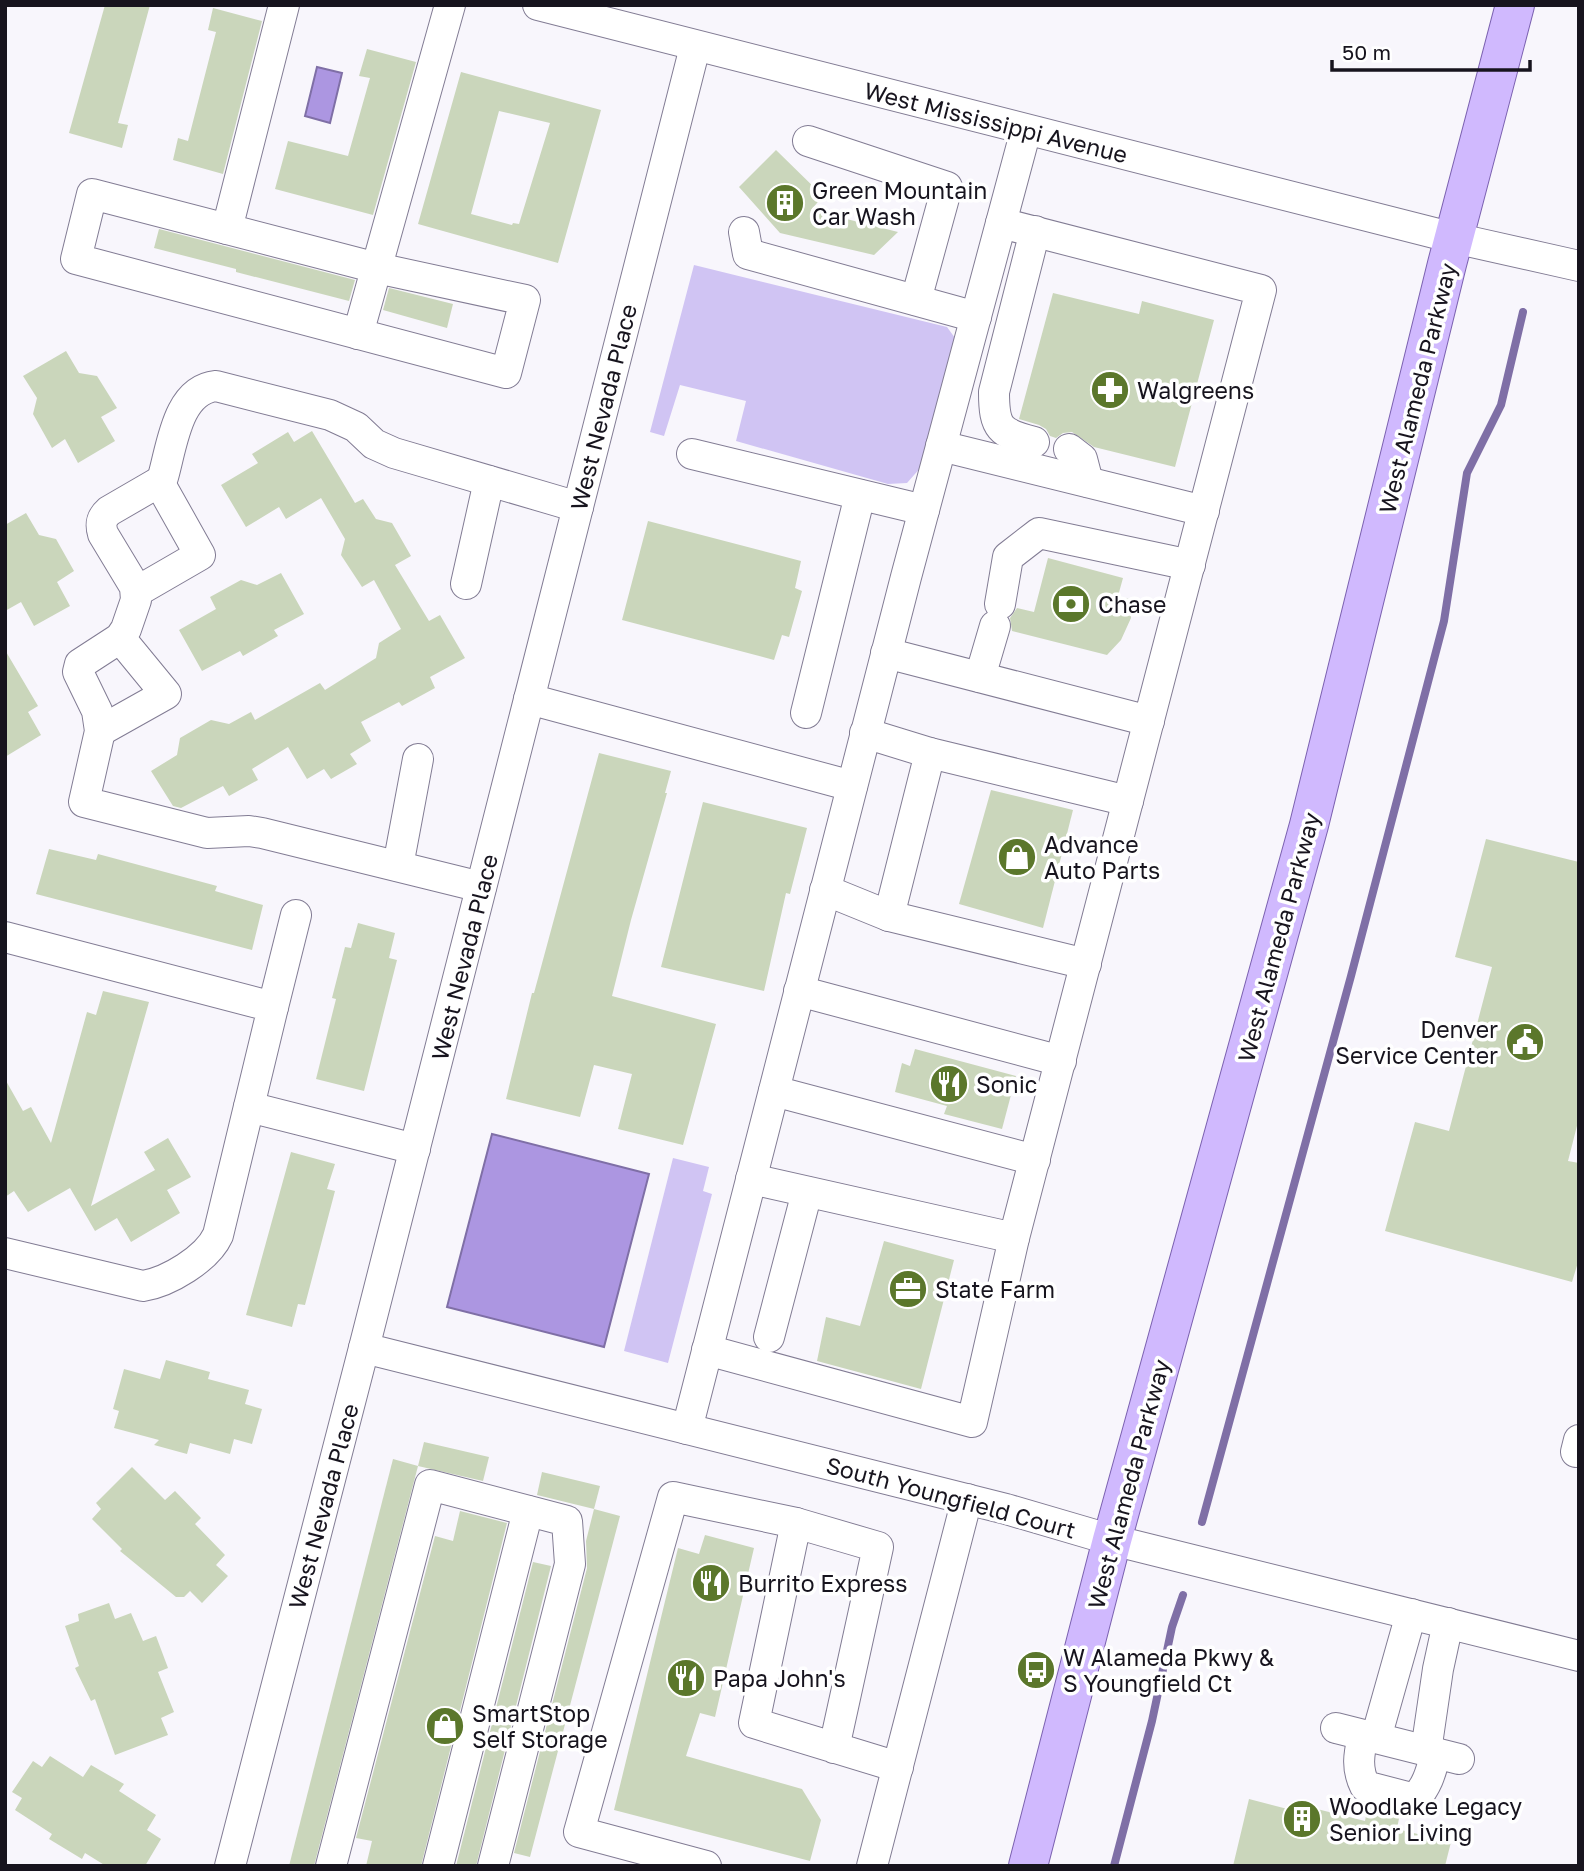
<svg xmlns="http://www.w3.org/2000/svg" width="1584" height="1871" viewBox="0 0 1584 1871" font-family="'Golos Text',sans-serif">
	<rect width="100%" height="100%" fill="#f8f6fc"/>
	<g fill="#d0c4f3">
		<polygon points="694,265 947,327 955,338 922,466 907,483 888,484 736,441 746,401 680,385 664,436 650,432"/>
		<polygon points="673,1158 709,1167 703,1191 712,1194 668,1363 624,1351"/>
	</g>
	<g fill="#ac96e1" stroke="#7f6fa6" stroke-width="2">
		<polygon points="317,67 342,73 330,123 305,116"/>
		<polygon points="492,1134 649,1174 604,1347 447,1307"/>
	</g>
	<g fill="none" stroke-linecap="round" stroke-linejoin="round">
		<g stroke="#7f6fa6" stroke-width="8">
			<polyline points="1202,1522 1351,976 1444,621 1467,473 1501,405 1523,312"/>
			<polyline points="1114,1866 1152,1721 1172,1627 1183,1595"/>
		</g>
	</g>
	<g fill="#cad6bb" fill-rule="evenodd">
		<polygon points="105,5 150,5 118,123 128,125 122,148 69,133"/>
		<polygon points="213,8 262,21 223,174 173,160 178,138 188,141 216,32 208,30"/>
		<polygon points="367,49 416,62 373,215 275,189 288,141 348,156 370,78 359,76"/>
		<path d="M 461,72 L 601,110 L 558,263 L 418,224 ZM 499,111 L 550,123 L 519,224 L 513,223 L 512,225 L 471,214 Z"/>
		<polygon points="776,150 823,196 811,210 898,232 874,255 780,233 739,187"/>
		<polygon points="159,229 355,280 349,301 236,272 236,269 154,248"/>
		<polygon points="389,288 453,304 447,328 383,310"/>
		<polygon points="1053,293 1139,314 1142,301 1214,320 1175,467 1094,447 1072,432 1063,433 1056,438 1050,436 1046,429 1039,425 1019,419"/>
		<polygon points="66,351 79,373 97,376 117,408 101,417 115,441 78,463 65,439 52,448 33,414 37,398 23,376"/>
		<polygon points="312,431 355,503 363,499 376,519 392,523 411,556 395,565 429,621 440,615 465,658 430,677 435,688 402,706 399,702 361,722 371,741 350,754 357,764 331,779 324,769 307,779 288,747 252,769 258,780 229,796 223,786 181,808 173,806 151,771 177,755 180,738 211,720 229,724 251,712 255,720 320,683 325,690 376,658 379,643 401,629 374,580 362,587 341,555 345,539 321,498 286,519 279,507 246,527 221,485 258,463 252,454 288,432 294,442"/>
		<polygon points="26,513 39,535 56,539 74,571 57,582 70,606 34,626 21,602 5,611 5,525"/>
		<polygon points="648,521 801,561 795,588 802,591 789,637 782,635 774,660 622,620"/>
		<polygon points="1048,558 1123,578 1118,596 1129,599 1131,618 1121,640 1107,655 1012,631 1010,618 1017,608 1034,612"/>
		<polygon points="281,573 304,614 274,630 278,636 243,656 240,651 202,671 179,630 216,609 210,597 241,580 257,585"/>
		<polygon points="5,650 38,706 28,712 41,735 5,757"/>
		<polygon points="599,753 671,771 665,793 667,793 631,920 612,996 716,1024 683,1145 618,1129 632,1074 594,1065 580,1117 506,1099 532,993 534,993"/>
		<polygon points="991,790 1073,810 1043,928 959,904"/>
		<polygon points="703,802 807,828 790,894 786,893 764,991 661,967"/>
		<polygon points="1486,839 1579,862 1579,1118 1568,1161 1579,1163 1579,1259 1572,1282 1385,1231 1415,1122 1449,1131 1492,967 1455,957"/>
		<polygon points="49,849 96,860 98,854 217,886 215,891 263,905 252,950 36,894"/>
		<polygon points="358,923 395,933 389,958 397,960 364,1091 316,1079 336,999 332,998 345,947 351,948"/>
		<polygon points="103,991 149,1002 91,1206 155,1170 144,1152 168,1138 191,1177 167,1190 180,1213 131,1242 117,1218 95,1231 70,1188 28,1212 14,1191 5,1197 5,1079 23,1111 31,1107 51,1143 87,1012 96,1015"/>
		<polygon points="915,1049 1016,1076 1002,1129 944,1114 947,1106 895,1092 902,1063 910,1066"/>
		<polygon points="291,1152 335,1164 327,1189 335,1191 305,1305 298,1304 292,1327 246,1315"/>
		<polygon points="884,1241 954,1260 921,1389 817,1361 826,1317 860,1326"/>
		<polygon points="166,1360 210,1372 208,1379 249,1390 245,1404 262,1409 252,1444 234,1439 230,1454 190,1443 187,1454 154,1445 159,1440 114,1428 119,1411 113,1409 124,1369 160,1379"/>
		<polygon points="424,1442 489,1457 483,1481 418,1466"/>
		<polygon points="393,1459 418,1466 314,1866 289,1866"/>
		<polygon points="132,1467 165,1500 175,1491 201,1518 195,1524 225,1555 216,1565 228,1576 202,1603 190,1591 184,1597 176,1597 120,1551 122,1549 92,1519 101,1509 96,1503"/>
		<polygon points="542,1472 600,1486 594,1509 537,1495"/>
		<polygon points="594,1509 620,1516 530,1857 514,1853 587,1568 586,1541"/>
		<polygon points="460,1511 507,1523 421,1866 366,1866 372,1841 356,1838 435,1536 453,1541"/>
		<polygon points="705,1535 754,1548 715,1717 700,1713 686,1756 802,1789 821,1820 810,1861 614,1810 678,1548 699,1554"/>
		<polygon points="533,1562 551,1566 476,1866 456,1866"/>
		<polygon points="109,1603 115,1619 131,1613 143,1641 156,1636 168,1668 158,1672 174,1712 161,1718 168,1735 115,1755 95,1699 91,1701 75,1668 79,1666 65,1626 79,1621 78,1614"/>
		<polygon points="50,1756 83,1777 91,1765 124,1784 119,1791 156,1815 147,1830 161,1839 145,1866 106,1866 85,1853 82,1859 49,1839 52,1834 15,1810 22,1798 12,1792 33,1761 42,1767"/>
		<polygon points="1249,1799 1307,1814 1309,1807 1365,1821 1368,1805 1400,1813 1397,1829 1451,1842 1445,1866 1233,1866"/>
	</g>
	<g fill="none" stroke-linecap="round" stroke-linejoin="round">
		<g stroke="#827c94" stroke-width="32">
			<g id="minor">
				<polyline points="538,5 1454,238 1579,266"/>
				<polyline points="808,141 947,187 916,300"/>
				<polygon points="92,194 377,268 525,300 506,373 76,259"/>
				<polyline points="227,229 284,5"/>
				<polyline points="744,232 748,254 976,317"/>
				<polyline points="358,334 450,5"/>
				<path d="M 1034,442 C 1000,433 994,429 994,392 L 1035,231"/>
				<polyline points="941,446 1204,511"/>
				<polyline points="1069,449 1082,459 1088,482"/>
				<polyline points="692,454 924,510"/>
				<polyline points="466,584 489,481"/>
				<polyline points="136,592 200,555 159,482"/>
				<polyline points="1000,604 1008,557 1039,533 1190,565"/>
				<polyline points="886,653 1149,721"/>
				<polyline points="980,677 995,626"/>
				<polyline points="529,699 852,786"/>
				<polyline points="806,713 860,495"/>
				<polyline points="100,731 166,694 120,638"/>
				<polyline points="865,733 930,753 889,916"/>
				<polyline points="930,753 1128,801"/>
				<polyline points="398,866 418,759"/>
				<path d="M 481,887 L 262,833 L 249,831 L 207,833 L 84,802 L 100,731 L 97,711 L 78,672 L 80,664 L 120,638 L 126,629 L 136,600 L 135,587 L 103,534 C 100,524 101,518 109,511 L 159,482 L 163,477 C 172,446 177,390 216,386 L 330,415 L 356,427 L 374,444 L 394,453 L 578,507"/>
				<polyline points="825,890 889,916 1086,964"/>
				<path d="M 5,937 L 273,1007 L 218,1235 C 207,1259 168,1282 143,1286 L 5,1253"/>
				<polyline points="799,991 1061,1061"/>
				<polyline points="273,1007 296,915"/>
				<polyline points="774,1091 1035,1160"/>
				<polyline points="249,1107 415,1149"/>
				<polyline points="751,1179 1014,1238 1261,290 1001,223"/>
				<polyline points="769,1337 807,1192"/>
				<polyline points="364,1348 1006,1509 1112,1540 1579,1656"/>
				<polyline points="707,1350 972,1422 1014,1238"/>
				<polyline points="687,1429 906,577 1026,130"/>
				<polyline points="1576,1452 1579,1440"/>
				<polyline points="1336,1728 1459,1759"/>
				<path d="M 1363,1735 C 1359,1754 1356,1768 1365,1786 L 1415,1799 C 1428,1785 1431,1771 1436,1753"/>
				<polyline points="1376,1738 1411,1614"/>
				<polyline points="834,1748 878,1547 796,1523 754,1723 898,1767"/>
				<polyline points="1426,1751 1438,1669 1448,1623"/>
				<polyline points="230,1866 364,1348 695,47"/>
				<polyline points="331,1866 430,1485 567,1521 570,1564 493,1866"/>
				<polyline points="438,1866 528,1511"/>
				<polyline points="706,1866 579,1832 673,1497 796,1523"/>
				<polyline points="872,1866 967,1499"/>
			</g>
		</g>
		<g stroke="#7b61b0" stroke-width="40">
			<polyline id="major" points="1028,1866 1112,1540 1309,825 1447,264 1515,5"/>
		</g>
		<use href="#minor" stroke="#fff" stroke-width="30"/>
		<use href="#major" stroke="#d0b9fe" stroke-width="38"/>
	</g>
	<defs>
		<g id="building-disc" transform="scale(2.0125)"><circle r="9.5" fill="#5b772b" stroke="#fff"/><path d="M-4-6H4V6H1V3H-1V6H-4ZM-2.5-4.3h1.7v1.8h-1.7ZM.8-4.3h1.7v1.8H.8ZM-2.5-1h1.7V.8h-1.7ZM.8-1h1.7V.8H.8Z" fill="#fff"/></g>
		<g id="pharmacy-disc" transform="scale(2.0125)"><circle r="9.5" fill="#5b772b" stroke="#fff"/><path d="M-2-6h4v4h4v4h-4v4h-4v-4h-4v-4h4Z" fill="#fff"/></g>
		<g id="bank-disc" transform="scale(2.0125)"><circle r="9.5" fill="#5b772b" stroke="#fff"/><path d="M-6-4H6V4H-6ZM0-2.3a2.3 2.3 0 1 0 0 4.6a2.3 2.3 0 1 0 0-4.6Z" fill="#fff"/></g>
		<g id="shop-disc" transform="scale(2.0125)"><circle r="9.5" fill="#5b772b" stroke="#fff"/><path d="M-5-2.5h2.3a2.7 3.5 0 0 1 5.4 0H5L5.5 6h-11ZM-1.5-2.5h3a1.5 2.3 0 0 0-3 0Z" fill="#fff"/></g>
		<g id="civic-disc" transform="scale(2.0125)"><circle r="9.5" fill="#5b772b" stroke="#fff"/><path d="M-.6-6.5H3V-4.5H.6V-3L4-1V1h2V6H-6V1h2V-1L-.6-3ZM-1.2 2.5V6h2.4V2.5Z" fill="#fff"/></g>
		<g id="restaurant-disc" transform="scale(2.0125)"><circle r="9.5" fill="#5b772b" stroke="#fff"/><path d="M-5-6h1v4h1v-4h1v4h1v-4h1v5L-1.5 .5V6h-2V.5L-5-1ZM5-6V6H3V1.5H1.5Q1.5-4 5-6Z" fill="#fff"/></g>
		<g id="office-disc" transform="scale(2.0125)"><circle r="9.5" fill="#5b772b" stroke="#fff"/><path d="M-6-3h4V-5.5h4V-3h4V5H-6ZM-1-4.5V-3h2v-1.5ZM-6 0V1H6V0Z" fill="#fff"/></g>
		<g id="bus-disc" transform="scale(2.0125)"><circle r="9.5" fill="#5b772b" stroke="#fff"/><path d="M-5-6H5V4H4V6H2V4H-2V6H-4V4H-5ZM-3.5-4V0h7V-4ZM-3.5 1.2v1.5H-2V1.2ZM2 1.2v1.5H3.5V1.2Z" fill="#fff"/></g>
	</defs>
	<g fill-rule="evenodd">
		<use href="#building-disc" x="785" y="203"/>
		<use href="#pharmacy-disc" x="1110" y="390"/>
		<use href="#bank-disc" x="1071" y="604"/>
		<use href="#shop-disc" x="1017" y="857"/>
		<use href="#civic-disc" x="1525" y="1042"/>
		<use href="#restaurant-disc" x="949" y="1084"/>
		<use href="#office-disc" x="908" y="1289"/>
		<use href="#restaurant-disc" x="711" y="1583"/>
		<use href="#bus-disc" x="1036" y="1670"/>
		<use href="#restaurant-disc" x="686" y="1678"/>
		<use href="#shop-disc" x="445" y="1726"/>
		<use href="#building-disc" x="1302" y="1819"/>
	</g>
	<g text-anchor="middle" dominant-baseline="central" stroke-width="7" stroke-linejoin="round" paint-order="stroke">
		<g font-size="23" fill="#17141e" stroke="#fff">
			<text transform="translate(996 122) rotate(14)">West Mississippi Avenue</text>
			<text transform="translate(1417 388) rotate(-76)">West Alameda Parkway</text>
			<text transform="translate(603 407) rotate(-76)">West Nevada Place</text>
			<text transform="translate(1278 937) rotate(-75)">West Alameda Parkway</text>
			<text transform="translate(464 957) rotate(-76)">West Nevada Place</text>
			<text transform="translate(1128 1484) rotate(-75)">West Alameda Parkway</text>
			<text transform="translate(951 1497) rotate(15)">South Youngfield Court</text>
			<text transform="translate(323 1506) rotate(-75)">West Nevada Place</text>
		</g>
		<g font-size="23" fill="#17141e" stroke="#fff" text-anchor="start">
			<text x="812" y="190">Green Mountain<tspan x="812" dy="26">Car Wash</tspan></text>
			<text x="1137" y="390">Walgreens</text>
			<text x="1098" y="604">Chase</text>
			<text x="1044" y="844">Advance<tspan x="1044" dy="26">Auto Parts</tspan></text>
			<text x="1498" y="1029" text-anchor="end">Denver<tspan x="1498" dy="26">Service Center</tspan></text>
			<text x="976" y="1084">Sonic</text>
			<text x="935" y="1289">State Farm</text>
			<text x="738" y="1583">Burrito Express</text>
			<text x="1063" y="1657">W Alameda Pkwy &amp;<tspan x="1063" dy="26">S Youngfield Ct</tspan></text>
			<text x="713" y="1678">Papa John's</text>
			<text x="472" y="1713">SmartStop<tspan x="472" dy="26">Self Storage</tspan></text>
			<text x="1329" y="1806">Woodlake Legacy<tspan x="1329" dy="26">Senior Living</tspan></text>
		</g>
	</g>
	<rect width="1584" height="1871" fill="none" stroke="#17141e" stroke-width="14"/>
	<path d="M1332 60v10h198v-10" fill="none" stroke="#17141e" stroke-width="3.5"/>
	<text x="1342" y="60" font-size="21" fill="#17141e" stroke="#ffffff" stroke-width="5" paint-order="stroke">50 m</text>
</svg>
